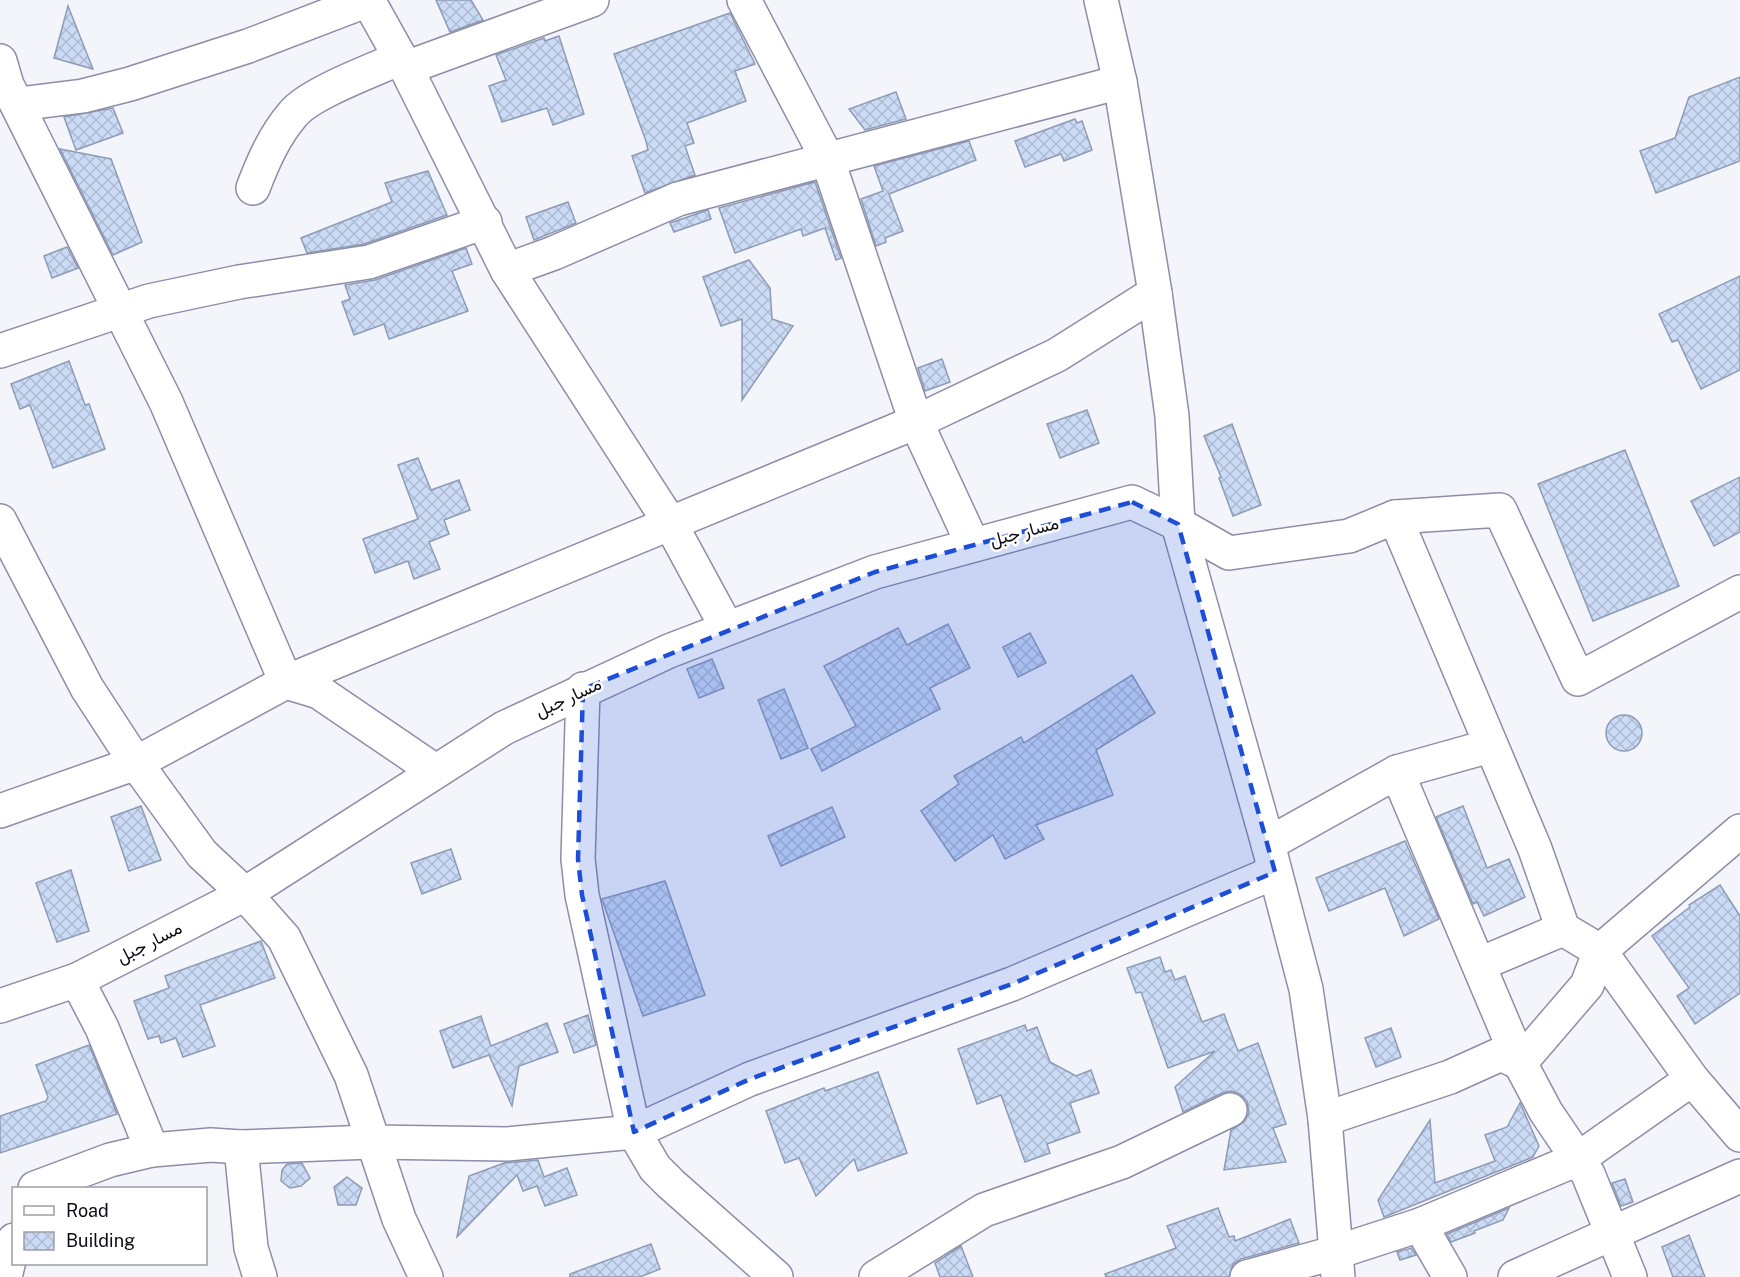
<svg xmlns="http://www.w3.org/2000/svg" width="1740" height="1277" viewBox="0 0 1740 1277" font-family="'Public Sans',Vazirmatn,sans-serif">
	<defs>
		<pattern id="building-cross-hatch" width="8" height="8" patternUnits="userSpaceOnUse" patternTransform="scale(1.5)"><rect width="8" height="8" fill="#cbdbf6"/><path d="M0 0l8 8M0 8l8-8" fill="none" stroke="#adbbd2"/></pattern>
	</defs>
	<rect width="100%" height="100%" fill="#f4f4fb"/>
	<g fill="url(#building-cross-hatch)" stroke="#8d9cb6" stroke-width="1.5">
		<polygon points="436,0 471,0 483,20 450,32"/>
		<polygon points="68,6 93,69 54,58"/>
		<polygon points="730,13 755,64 735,71 746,101 687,123 694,143 685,146 695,175 645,193 632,156 648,150 646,141 614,54"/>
		<polygon points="559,36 584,114 553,125 547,108 502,122 489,86 506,80 496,55 544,38 545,41"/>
		<polygon points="1740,77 1740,161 1656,193 1640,151 1675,138 1689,97"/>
		<polygon points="896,92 906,119 865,130 849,109"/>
		<polygon points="113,108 123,133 76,150 64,117"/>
		<polygon points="1075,119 1077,123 1082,121 1092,150 1064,161 1061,154 1025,167 1015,141"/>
		<polygon points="969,141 976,160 889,194 903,231 885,238 886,242 876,246 861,199 883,191 874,166"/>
		<polygon points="60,149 111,159 142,242 113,255"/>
		<polygon points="428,171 447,215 364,244 307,253 301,238 392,202 385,183"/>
		<polygon points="815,182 841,258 836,260 825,228 803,236 801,229 735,253 719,208"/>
		<polygon points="568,202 576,223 534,240 526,217"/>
		<polygon points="708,210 711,219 674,232 670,223"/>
		<polygon points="67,247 78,268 52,278 44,256"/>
		<polygon points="466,248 472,264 452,271 468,311 389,339 384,324 354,335 342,302 350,299 345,285 375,280"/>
		<polygon points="749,260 770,288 772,319 793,326 742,400 742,319 721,326 703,277"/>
		<polygon points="1740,276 1740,370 1701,389 1678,340 1672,342 1659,314"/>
		<polygon points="942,359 950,382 925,391 918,368"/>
		<polygon points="69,361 85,405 89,404 105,449 53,468 30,405 20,409 11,384"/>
		<polygon points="1087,410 1099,443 1060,458 1047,424"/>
		<polygon points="1232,424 1261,505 1233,516 1219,478 1221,477 1204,436"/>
		<polygon points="1625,450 1679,586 1593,621 1538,484"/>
		<polygon points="418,458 431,490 459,480 470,510 444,520 449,534 429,542 440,569 414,579 408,561 375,573 363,539 418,519 398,465"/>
		<polygon points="1740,477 1740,532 1714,546 1691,501"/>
		<polygon points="948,624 970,668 930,688 940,709 822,771 811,749 856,726 824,666 898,628 907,645"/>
		<polygon points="1030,633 1046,663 1018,677 1003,647"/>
		<polygon points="712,659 724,688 699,698 687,669"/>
		<polygon points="1132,675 1155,713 1096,750 1113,795 1036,825 1044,839 1005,859 993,835 955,861 921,811 959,784 954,776 1021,737 1024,743"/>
		<polygon points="784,689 808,748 781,759 758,700"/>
		<circle cx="1624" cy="733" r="18"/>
		<polygon points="141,806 161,860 129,871 111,817"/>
		<polygon points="1463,806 1487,868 1509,859 1525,897 1484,916 1477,902 1473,904 1436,817"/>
		<polygon points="832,807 845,837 781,866 768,836"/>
		<polygon points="1405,841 1439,919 1404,936 1385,888 1329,911 1316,878"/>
		<polygon points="451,849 461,879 422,894 411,863"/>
		<polygon points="71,870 89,931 57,942 36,883"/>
		<polygon points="665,881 705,995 643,1016 602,899"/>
		<polygon points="1720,885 1740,916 1740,993 1695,1024 1677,996 1689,988 1652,936 1690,907 1689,905"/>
		<polygon points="261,941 275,978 200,1005 215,1046 183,1057 176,1038 161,1043 159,1036 148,1039 134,1001 169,988 165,976"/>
		<polygon points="1160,957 1165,972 1171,970 1175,980 1185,976 1202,1022 1224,1014 1238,1051 1258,1043 1286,1124 1273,1128 1286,1162 1224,1170 1231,1130 1245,1121 1249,1112 1247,1101 1240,1094 1231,1091 1222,1093 1183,1112 1175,1087 1215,1051 1168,1068 1141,992 1136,993 1127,968"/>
		<polygon points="588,1015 596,1045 574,1053 564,1024"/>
		<polygon points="481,1016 491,1046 547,1023 558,1052 519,1066 512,1106 489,1055 453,1068 440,1031"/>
		<polygon points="1025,1025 1027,1031 1037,1027 1050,1062 1076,1076 1091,1070 1099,1093 1070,1103 1080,1132 1047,1144 1050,1153 1025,1162 1001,1095 977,1104 958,1049"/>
		<polygon points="1391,1028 1401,1057 1376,1067 1365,1038"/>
		<polygon points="89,1045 117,1114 0,1153 0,1116 46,1101 48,1097 36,1065"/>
		<polygon points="878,1072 907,1153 858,1171 854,1159 816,1196 799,1158 785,1163 766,1111 824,1088 825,1091"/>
		<polygon points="1520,1103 1539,1146 1533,1157 1384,1217 1378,1200 1430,1120 1435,1183 1495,1161 1485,1135 1507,1127"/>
		<polygon points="538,1160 544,1177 567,1168 577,1195 545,1206 537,1186 523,1191 517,1175 457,1237 469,1176 504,1163"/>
		<polygon points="302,1163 310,1178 301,1186 290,1188 281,1181 282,1170 287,1164"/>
		<polygon points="347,1177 362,1188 356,1205 338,1205 334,1187"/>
		<polygon points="1625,1179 1633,1202 1621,1206 1612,1183"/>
		<polygon points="1218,1208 1229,1237 1234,1236 1235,1241 1290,1219 1299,1243 1241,1259 1233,1264 1229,1277 1106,1277 1105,1274 1176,1248 1167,1226"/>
		<polygon points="1509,1208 1503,1220 1474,1231 1475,1233 1451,1242 1447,1234"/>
		<polygon points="1689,1235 1705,1277 1673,1277 1662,1247"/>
		<polygon points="651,1244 660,1269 640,1277 570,1277 570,1274"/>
		<polygon points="961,1246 973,1277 940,1277 935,1263"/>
		<polygon points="1411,1248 1416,1255 1400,1260 1397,1252"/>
	</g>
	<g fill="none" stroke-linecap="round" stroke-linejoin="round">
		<g stroke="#8d8da9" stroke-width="36">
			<g id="minor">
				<polyline points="368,0 406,68 507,270 670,523 727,628"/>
				<polyline points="744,0 827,158 916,422 973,545"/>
				<polyline points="1101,0 1120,82 1155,293 1172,416 1178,524 1268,844 1306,989 1325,1119 1338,1277"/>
				<polyline points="0,61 7,85 166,402 286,682 319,692 435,771"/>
				<polyline points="406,68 592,0"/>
				<polyline points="19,104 83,96 130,84 248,46 368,0"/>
				<path d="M 253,188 C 263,162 274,136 293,114 C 310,93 374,70 400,58"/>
				<polyline points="507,270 554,253 678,199 1120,82"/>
				<polyline points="0,351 149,301 239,282 369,262 485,222"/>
				<polyline points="1395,517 1535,849 1563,929 1600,951 1692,1079 1740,1135"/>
				<polyline points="0,521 87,688 136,763 202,854 245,894 284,938 351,1075 399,1219 426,1277"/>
				<polyline points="583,689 578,859 582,895 634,1132 655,1168 671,1184 776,1277"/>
				<polyline points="1397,772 1520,1063 1546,1112 1588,1174 1630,1277"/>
				<polyline points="0,811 136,763 286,682 916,422 1057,355 1155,293"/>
				<polyline points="1268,844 1397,772 1490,746"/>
				<polyline points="1480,964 1563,929"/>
				<polyline points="77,980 102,1028 152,1150"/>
				<polyline points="0,1006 77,980 245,894 504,728 669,651 875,572 1132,502 1178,524 1229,553 1349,536 1395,517 1500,510 1578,679 1740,592"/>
				<polyline points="1325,1119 1450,1077 1501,1054 1520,1063 1587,985 1600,951 1740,831"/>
				<polyline points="241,1147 251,1248 260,1277"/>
				<polyline points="35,1188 110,1160 152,1150 211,1145 241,1147 371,1142 507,1144 634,1132 750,1079 1012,984 1275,872"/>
				<polyline points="1420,1225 1450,1277"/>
				<polyline points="5,1277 14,1240"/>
				<polyline points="876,1277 984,1210 1122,1162 1230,1110"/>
				<polyline points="1247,1277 1337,1252 1420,1225 1578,1159 1692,1079"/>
				<polyline points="1515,1277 1740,1176"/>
			</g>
		</g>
		<use href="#minor" stroke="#fff" stroke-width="33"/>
	</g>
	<path fill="#1d4ed8" fill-opacity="0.2" stroke="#1d4ed8" stroke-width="4.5" stroke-dasharray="12 8" stroke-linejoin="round" d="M 1132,502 L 1178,524 L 1275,872 L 1012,984 L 750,1079 L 634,1132 L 582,895 L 578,859 L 583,689 L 875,572 Z"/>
	<g text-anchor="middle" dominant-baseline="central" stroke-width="5" stroke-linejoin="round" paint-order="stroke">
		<g font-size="18" fill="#0c0b15" stroke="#fff">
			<text transform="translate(1024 531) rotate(-15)">مسار جبل</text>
			<text transform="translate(568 697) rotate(-25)">مسار جبل</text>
			<text transform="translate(149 942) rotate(-27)">مسار جبل</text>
		</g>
	</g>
	<rect x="12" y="1187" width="195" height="78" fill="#ffffff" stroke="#9e9da1" stroke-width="1.5"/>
	<rect x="24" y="1206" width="30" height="9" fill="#ffffff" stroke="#9e9da1" stroke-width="1.5"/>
	<text x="66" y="1217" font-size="18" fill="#0c0b15">Road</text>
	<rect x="24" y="1232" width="30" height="18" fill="url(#building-cross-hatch)" stroke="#9e9da1" stroke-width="1.5"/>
	<text x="66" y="1247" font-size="18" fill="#0c0b15">Building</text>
</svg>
